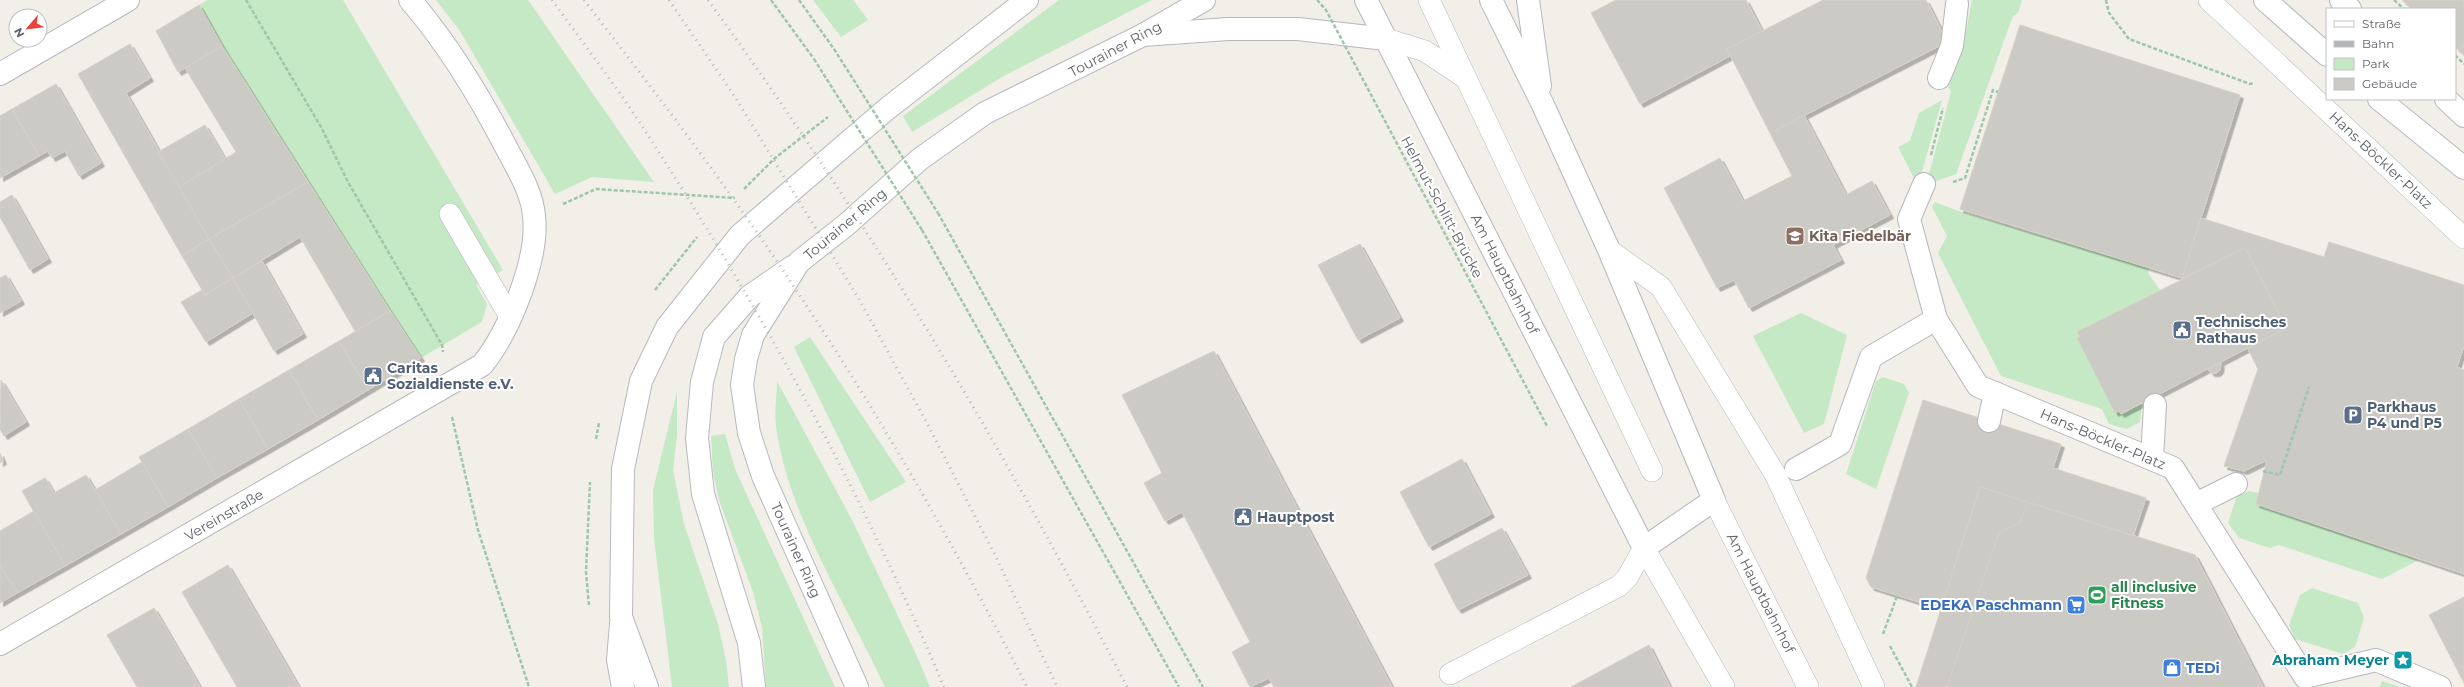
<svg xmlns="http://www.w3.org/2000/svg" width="2464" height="687" viewBox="0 0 2464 687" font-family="Montserrat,sans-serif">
	<defs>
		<filter id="shadow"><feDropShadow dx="3.5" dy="3.5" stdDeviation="0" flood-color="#0004"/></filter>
	</defs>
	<rect width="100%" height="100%" fill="#f1efe8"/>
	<g fill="#c5e8c5">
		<polygon points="208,0 343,0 503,270 476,285 487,304 482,322 421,358 222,46 199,5"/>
		<polygon points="436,0 528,0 654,182 592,177 555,194 460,31"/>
		<polygon points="813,0 853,0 868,20 841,37"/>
		<polygon points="1059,0 1152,0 1002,77 912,132 903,116"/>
		<polygon points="1972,0 2022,0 2018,13 2013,16 2010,24 1956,174 1931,183 1927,182 1951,92 1946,80 1967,27"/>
		<polygon points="1942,100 1920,179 1914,178 1898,147 1910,141 1919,113"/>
		<polygon points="1935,202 1958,211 2149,268 2148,273 2160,290 2078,332 2080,337 2077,338 2115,413 2119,411 2121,414 2142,404 2140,422 2127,429 2109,424 2102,409 2001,376 1938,253 1947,236 1932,207"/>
		<polygon points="1801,313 1847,335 1824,424 1804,433 1753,336"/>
		<polygon points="810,337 906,482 870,502 794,347"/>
		<polygon points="1883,377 1904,384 1909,393 1876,489 1846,474 1876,381"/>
		<path d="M 777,381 L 851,518 L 916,654 L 930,687 L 885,687 C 847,605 788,516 776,426 C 774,412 777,395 777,381 Z"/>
		<polygon points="677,392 677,435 673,470 684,524 718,624 726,660 729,687 672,687 654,538 653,490"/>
		<polygon points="725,434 735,469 835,687 766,687 762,627 753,592 719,500 713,472 711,436"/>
		<polygon points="2249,491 2258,493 2256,504 2419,560 2382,579 2279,545 2270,548 2239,538 2228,523 2237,496"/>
		<polygon points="2312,588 2358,603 2364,618 2355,647 2343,654 2295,639 2289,625 2300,595"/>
		<polygon points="2382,681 2400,687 2380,687"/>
	</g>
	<g fill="#cccac5" stroke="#d6d1c6" filter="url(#shadow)">
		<polygon points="1616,0 1746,0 1762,31 1727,49 1730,56 1640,104 1591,13"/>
		<polygon points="1823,0 1926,0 1947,42 1770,133 1727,49"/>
		<polygon points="2402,0 2464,0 2464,44 2459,50 2455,47 2455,9 2412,9"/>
		<polygon points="199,5 222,46 178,72 156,31"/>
		<polygon points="2020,25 2240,95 2182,278 1960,209"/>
		<polygon points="130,44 150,78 126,93 209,239 182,256 78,74"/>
		<polygon points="2464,44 2464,55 2459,50"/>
		<polygon points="222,46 308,182 209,239 179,187 236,152 185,68"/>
		<polygon points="56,84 101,163 79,176 65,151 52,158 48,151 39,156 12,109"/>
		<polygon points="12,109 39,156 0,178 0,116"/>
		<polygon points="1804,115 1846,195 1872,181 1890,215 1833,245 1841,260 1749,308 1734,280 1717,288 1664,188 1720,158 1743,201 1792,176 1770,133"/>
		<polygon points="205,125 225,159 179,187 158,152"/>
		<polygon points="308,182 390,311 355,331 300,237 233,278 209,239"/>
		<polygon points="12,195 48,259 30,270 0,217 0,202"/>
		<polygon points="2201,218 2324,257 2329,242 2464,285 2464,346 2457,367 2464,370 2464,574 2256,504 2267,460 2244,471 2224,466 2258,369 2248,349 2286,328 2245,248 2182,278"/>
		<polygon points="209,239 233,278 205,295 182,256"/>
		<polygon points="1360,244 1400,318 1358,340 1318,265"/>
		<polygon points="2245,248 2286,328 2121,414 2119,411 2115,413 2077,338 2080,337 2077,332"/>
		<polygon points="262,261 303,334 274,351 233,278"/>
		<polygon points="6,275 21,301 0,313 0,278"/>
		<polygon points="233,278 253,313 206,342 181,302 202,290 205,295"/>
		<polygon points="390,311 421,358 368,390 339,341"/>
		<polygon points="339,341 368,390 318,420 289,370"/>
		<polygon points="1214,351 1392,687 1274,687 1269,678 1250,687 1232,652 1250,642 1182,512 1165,521 1144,483 1162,473 1122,395"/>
		<polygon points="2221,363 2220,370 2217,373 2211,373 2208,369"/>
		<polygon points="289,370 318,420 268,449 239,399"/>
		<polygon points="1,380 26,422 4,436 0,429"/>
		<polygon points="239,399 268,449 217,478 188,429"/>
		<polygon points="1923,400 2061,444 2053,468 2146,498 2133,536 1980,487 1941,609 1871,587 1866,578"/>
		<polygon points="188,429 217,478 168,507 139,457"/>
		<polygon points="0,453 3,461 0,463"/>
		<polygon points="1462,459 1491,514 1429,547 1400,492"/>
		<polygon points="142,462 168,507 121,534 95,490"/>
		<polygon points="86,475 121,534 65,566 22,491 45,478 54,493"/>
		<polygon points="1980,487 2195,555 2263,687 1916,687"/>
		<polygon points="2027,502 2195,555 2263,687 1947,687 1999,533 2020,522"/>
		<polygon points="34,511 65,566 17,593 0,565 0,531"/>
		<polygon points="1502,528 1528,575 1458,610 1434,564"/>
		<polygon points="0,565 17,593 0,603"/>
		<polygon points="228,565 299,687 237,687 182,592"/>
		<polygon points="2464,597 2464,683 2429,615"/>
		<polygon points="154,608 200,687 137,687 107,635"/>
		<polygon points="1649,645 1670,687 1571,687"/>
	</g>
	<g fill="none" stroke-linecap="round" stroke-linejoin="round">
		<g stroke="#b5b8bc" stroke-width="22">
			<g id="service">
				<polyline points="1429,0 1652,471"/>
				<polyline points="2209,0 2464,238"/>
				<polyline points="1386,39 1425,51 1464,77"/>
				<polyline points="450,214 510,317"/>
				<polyline points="1609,250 1661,287 1775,474 1874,687"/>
				<polyline points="1714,500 1808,687"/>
				<polyline points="1644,548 1724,687"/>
				<polyline points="1450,674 1619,586 1627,578 1644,548"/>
			</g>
		</g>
		<g stroke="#b5b8bc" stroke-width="24">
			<g id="pedestrian">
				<polyline points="1939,78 1952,46 1957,4"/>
				<polyline points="1936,319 1978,386 2173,468 2305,677 2376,660 2440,687"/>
				<polyline points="1989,421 1995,393"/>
				<polyline points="2152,459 2155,405"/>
				<polyline points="1796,469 1840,444 1871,357 1936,319 1909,219 1924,184"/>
				<polyline points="2196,504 2236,484"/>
			</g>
		</g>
		<g stroke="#b5b8bc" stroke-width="24">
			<g id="minor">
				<polyline points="1366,0 1644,548 1714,500 1609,250 1543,105 1491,0"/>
				<polyline points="1528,0 1540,86"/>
				<polyline points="1143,35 1228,29 1298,29 1386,39"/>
				<polyline points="0,74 128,0"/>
				<path d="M 0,644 L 482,365 C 509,332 539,259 534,216 C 532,192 518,170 507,149 C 480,97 449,45 410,0"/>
			</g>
		</g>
		<g stroke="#b6babf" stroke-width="24">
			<g id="secondary">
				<polyline points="2265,0 2327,55"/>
				<polyline points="2341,0 2350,9"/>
				<polyline points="2379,99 2464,168"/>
				<polyline points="2446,99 2464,116"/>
				<polyline points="621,624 618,660 623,687"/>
				<polyline points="647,687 621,617 623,469 641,381 667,327 740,235 888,108 1027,0"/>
				<polyline points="754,687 749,643 703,494 697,438 702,382 714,337 750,296 792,267"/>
				<polyline points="857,687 763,476 749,433 742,385 746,359 753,335 799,262 846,225 920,159 985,113 1143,35 1204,0"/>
			</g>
		</g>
		<g stroke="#9cc7a9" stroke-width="2.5" stroke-dasharray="4 2" stroke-linecap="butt">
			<polyline points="246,0 321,127 348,182 442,345 443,352"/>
			<polyline points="771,0 814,59"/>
			<polyline points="799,0 834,49"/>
			<polyline points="2106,0 2109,13 2129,39 2250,84 2254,83"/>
			<polyline points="2394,0 2404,9"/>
			<polyline points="2455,55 2464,64"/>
			<polyline points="1931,155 1943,108"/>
			<polyline points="1953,182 1965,178 1993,90 1998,92"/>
			<polyline points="744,189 775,158 828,117"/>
			<polyline points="563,204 596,189 735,198"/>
			<polyline points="938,213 1203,687"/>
			<polyline points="922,230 1179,687"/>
			<polyline points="655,290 697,237"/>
			<polyline points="452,417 478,530 529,687"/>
			<polyline points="596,439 599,423"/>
			<polyline points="2263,471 2280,475 2309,387"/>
			<polyline points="589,605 586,572 590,482"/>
			<polyline points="1883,634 1897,596"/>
			<polyline points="1890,646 1912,687"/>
		</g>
		<use href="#service" stroke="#fff" stroke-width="21"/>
		<use href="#pedestrian" stroke="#fff" stroke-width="22"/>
		<use href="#minor" stroke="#fff" stroke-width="22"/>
		<use href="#secondary" stroke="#fff" stroke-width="22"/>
		<g stroke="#b6b7b8" stroke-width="3" stroke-dasharray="1 5" stroke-linecap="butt">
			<path d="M 552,0 C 585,46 621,92 651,140 C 763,313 864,497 944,687"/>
			<path d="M 584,0 C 641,74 698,148 751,224 C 855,372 945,527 1027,687"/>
			<polyline points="669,0 735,97 859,299 929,427 997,559 1057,687"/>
			<path d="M 708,0 C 866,217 1004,449 1127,687"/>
		</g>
		<g stroke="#9cc7a9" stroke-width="2.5" stroke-dasharray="4 2" stroke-linecap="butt">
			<polyline points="1317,0 1326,10 1547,426"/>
			<polyline points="834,49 938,213"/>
			<polyline points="814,59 922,230"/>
		</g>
	</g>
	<defs>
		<g id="school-square" transform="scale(1)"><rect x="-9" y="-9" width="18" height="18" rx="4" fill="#8d6e63" stroke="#fff"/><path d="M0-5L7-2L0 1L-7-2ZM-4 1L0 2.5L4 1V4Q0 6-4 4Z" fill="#fff"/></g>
		<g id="civic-square" transform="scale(1)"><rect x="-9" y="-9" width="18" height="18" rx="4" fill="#5c6f8a" stroke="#fff"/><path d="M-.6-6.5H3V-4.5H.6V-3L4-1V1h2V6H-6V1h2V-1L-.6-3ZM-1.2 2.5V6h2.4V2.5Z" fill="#fff"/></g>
		<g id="parking-square" transform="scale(1)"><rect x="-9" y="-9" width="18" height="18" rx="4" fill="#5c6f8a" stroke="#fff"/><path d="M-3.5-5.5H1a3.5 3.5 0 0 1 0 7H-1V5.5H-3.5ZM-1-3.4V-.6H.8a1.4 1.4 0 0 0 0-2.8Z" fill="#fff"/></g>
		<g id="stadium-square" transform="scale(1)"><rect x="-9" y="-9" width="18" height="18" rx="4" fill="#2e9e5b" stroke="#fff"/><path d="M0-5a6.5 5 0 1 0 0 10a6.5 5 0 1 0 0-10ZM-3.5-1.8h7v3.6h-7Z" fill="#fff"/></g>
		<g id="supermarket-square" transform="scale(1)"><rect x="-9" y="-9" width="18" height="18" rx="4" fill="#3f7fe0" stroke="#fff"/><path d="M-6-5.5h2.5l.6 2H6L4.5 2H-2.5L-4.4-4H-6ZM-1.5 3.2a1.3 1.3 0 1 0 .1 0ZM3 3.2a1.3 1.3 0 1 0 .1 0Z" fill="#fff"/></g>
		<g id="sight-square" transform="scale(1)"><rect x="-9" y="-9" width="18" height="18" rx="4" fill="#0f9aa8" stroke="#fff"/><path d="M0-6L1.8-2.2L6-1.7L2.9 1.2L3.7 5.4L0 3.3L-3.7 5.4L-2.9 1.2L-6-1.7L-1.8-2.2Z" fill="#fff"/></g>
		<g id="shop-square" transform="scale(1)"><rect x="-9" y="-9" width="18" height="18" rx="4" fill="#3f7fe0" stroke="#fff"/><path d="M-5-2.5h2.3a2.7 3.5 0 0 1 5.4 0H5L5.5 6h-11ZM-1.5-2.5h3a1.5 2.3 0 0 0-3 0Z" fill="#fff"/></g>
	</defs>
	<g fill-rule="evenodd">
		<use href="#school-square" x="1795" y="236"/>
		<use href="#civic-square" x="2182" y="330"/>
		<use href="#civic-square" x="373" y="376"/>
		<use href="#parking-square" x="2353" y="415"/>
		<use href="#civic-square" x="1243" y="517"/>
		<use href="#stadium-square" x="2097" y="595"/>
		<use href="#supermarket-square" x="2076" y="605"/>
		<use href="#sight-square" x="2403" y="660"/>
		<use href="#shop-square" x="2172" y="668"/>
	</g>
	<g text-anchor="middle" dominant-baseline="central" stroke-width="4" stroke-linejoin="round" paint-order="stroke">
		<g font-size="14" fill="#5f6368" stroke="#fff">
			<text transform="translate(1115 49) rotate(-28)">Tourainer Ring</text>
			<text transform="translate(2381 160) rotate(43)">Hans-Böckler-Platz</text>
			<text transform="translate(1442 207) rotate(62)">Helmut-Schlitt-Brücke</text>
			<text transform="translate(845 224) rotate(-40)">Tourainer Ring</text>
			<text transform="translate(1505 274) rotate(63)">Am Hauptbahnhof</text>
			<text transform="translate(2103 439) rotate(23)">Hans-Böckler-Platz</text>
			<text transform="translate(224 515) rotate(-30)">Vereinstraße</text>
			<text transform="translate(796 550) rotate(66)">Tourainer Ring</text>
			<text transform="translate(1761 593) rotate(63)">Am Hauptbahnhof</text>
		</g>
		<g font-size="14" font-weight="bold" fill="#785e54" stroke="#fff" text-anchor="start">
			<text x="1809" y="236">Kita Fiedelbär</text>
		</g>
		<g font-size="14" font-weight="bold" fill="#4e5e75" stroke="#fff" text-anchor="start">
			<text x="2196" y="322">Technisches<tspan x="2196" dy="16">Rathaus</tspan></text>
			<text x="387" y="368">Caritas<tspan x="387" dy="16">Sozialdienste e.V.</tspan></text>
			<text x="2367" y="407">Parkhaus<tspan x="2367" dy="16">P4 und P5</tspan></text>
			<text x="1257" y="517">Hauptpost</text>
		</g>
		<g font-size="14" font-weight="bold" fill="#27864d" stroke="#fff" text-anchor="start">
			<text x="2111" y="587">all inclusive<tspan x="2111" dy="16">Fitness</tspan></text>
		</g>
		<g font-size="14" font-weight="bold" fill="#366cbe" stroke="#fff" text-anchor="end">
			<text x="2062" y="605">EDEKA Paschmann</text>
			<text x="2186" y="668" text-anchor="start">TEDi</text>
		</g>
		<g font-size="14" font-weight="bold" fill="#0d838f" stroke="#fff" text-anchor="end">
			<text x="2389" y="660">Abraham Meyer</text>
		</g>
	</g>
	<rect x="2326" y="8" width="130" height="92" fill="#ffffff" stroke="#bfc1c3"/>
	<rect x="2334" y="21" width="20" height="6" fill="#ffffff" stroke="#bfc1c3"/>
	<text x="2362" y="28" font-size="12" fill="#5f6368">Straße</text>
	<rect x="2334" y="41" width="20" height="6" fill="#b6b7b8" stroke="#bfc1c3"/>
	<text x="2362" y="48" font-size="12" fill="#5f6368">Bahn</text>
	<rect x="2334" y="58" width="20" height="12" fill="#c5e8c5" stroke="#bfc1c3"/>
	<text x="2362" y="68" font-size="12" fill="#5f6368">Park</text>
	<rect x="2334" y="78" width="20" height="12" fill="#cccac5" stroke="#bfc1c3"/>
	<text x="2362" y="88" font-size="12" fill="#5f6368">Gebäude</text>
	<g transform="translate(28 28) rotate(242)"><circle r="19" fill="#ffffff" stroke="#bfc1c3"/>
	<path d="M0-3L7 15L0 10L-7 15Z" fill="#ea4335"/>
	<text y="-6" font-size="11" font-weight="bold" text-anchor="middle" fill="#5f6368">N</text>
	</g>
</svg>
